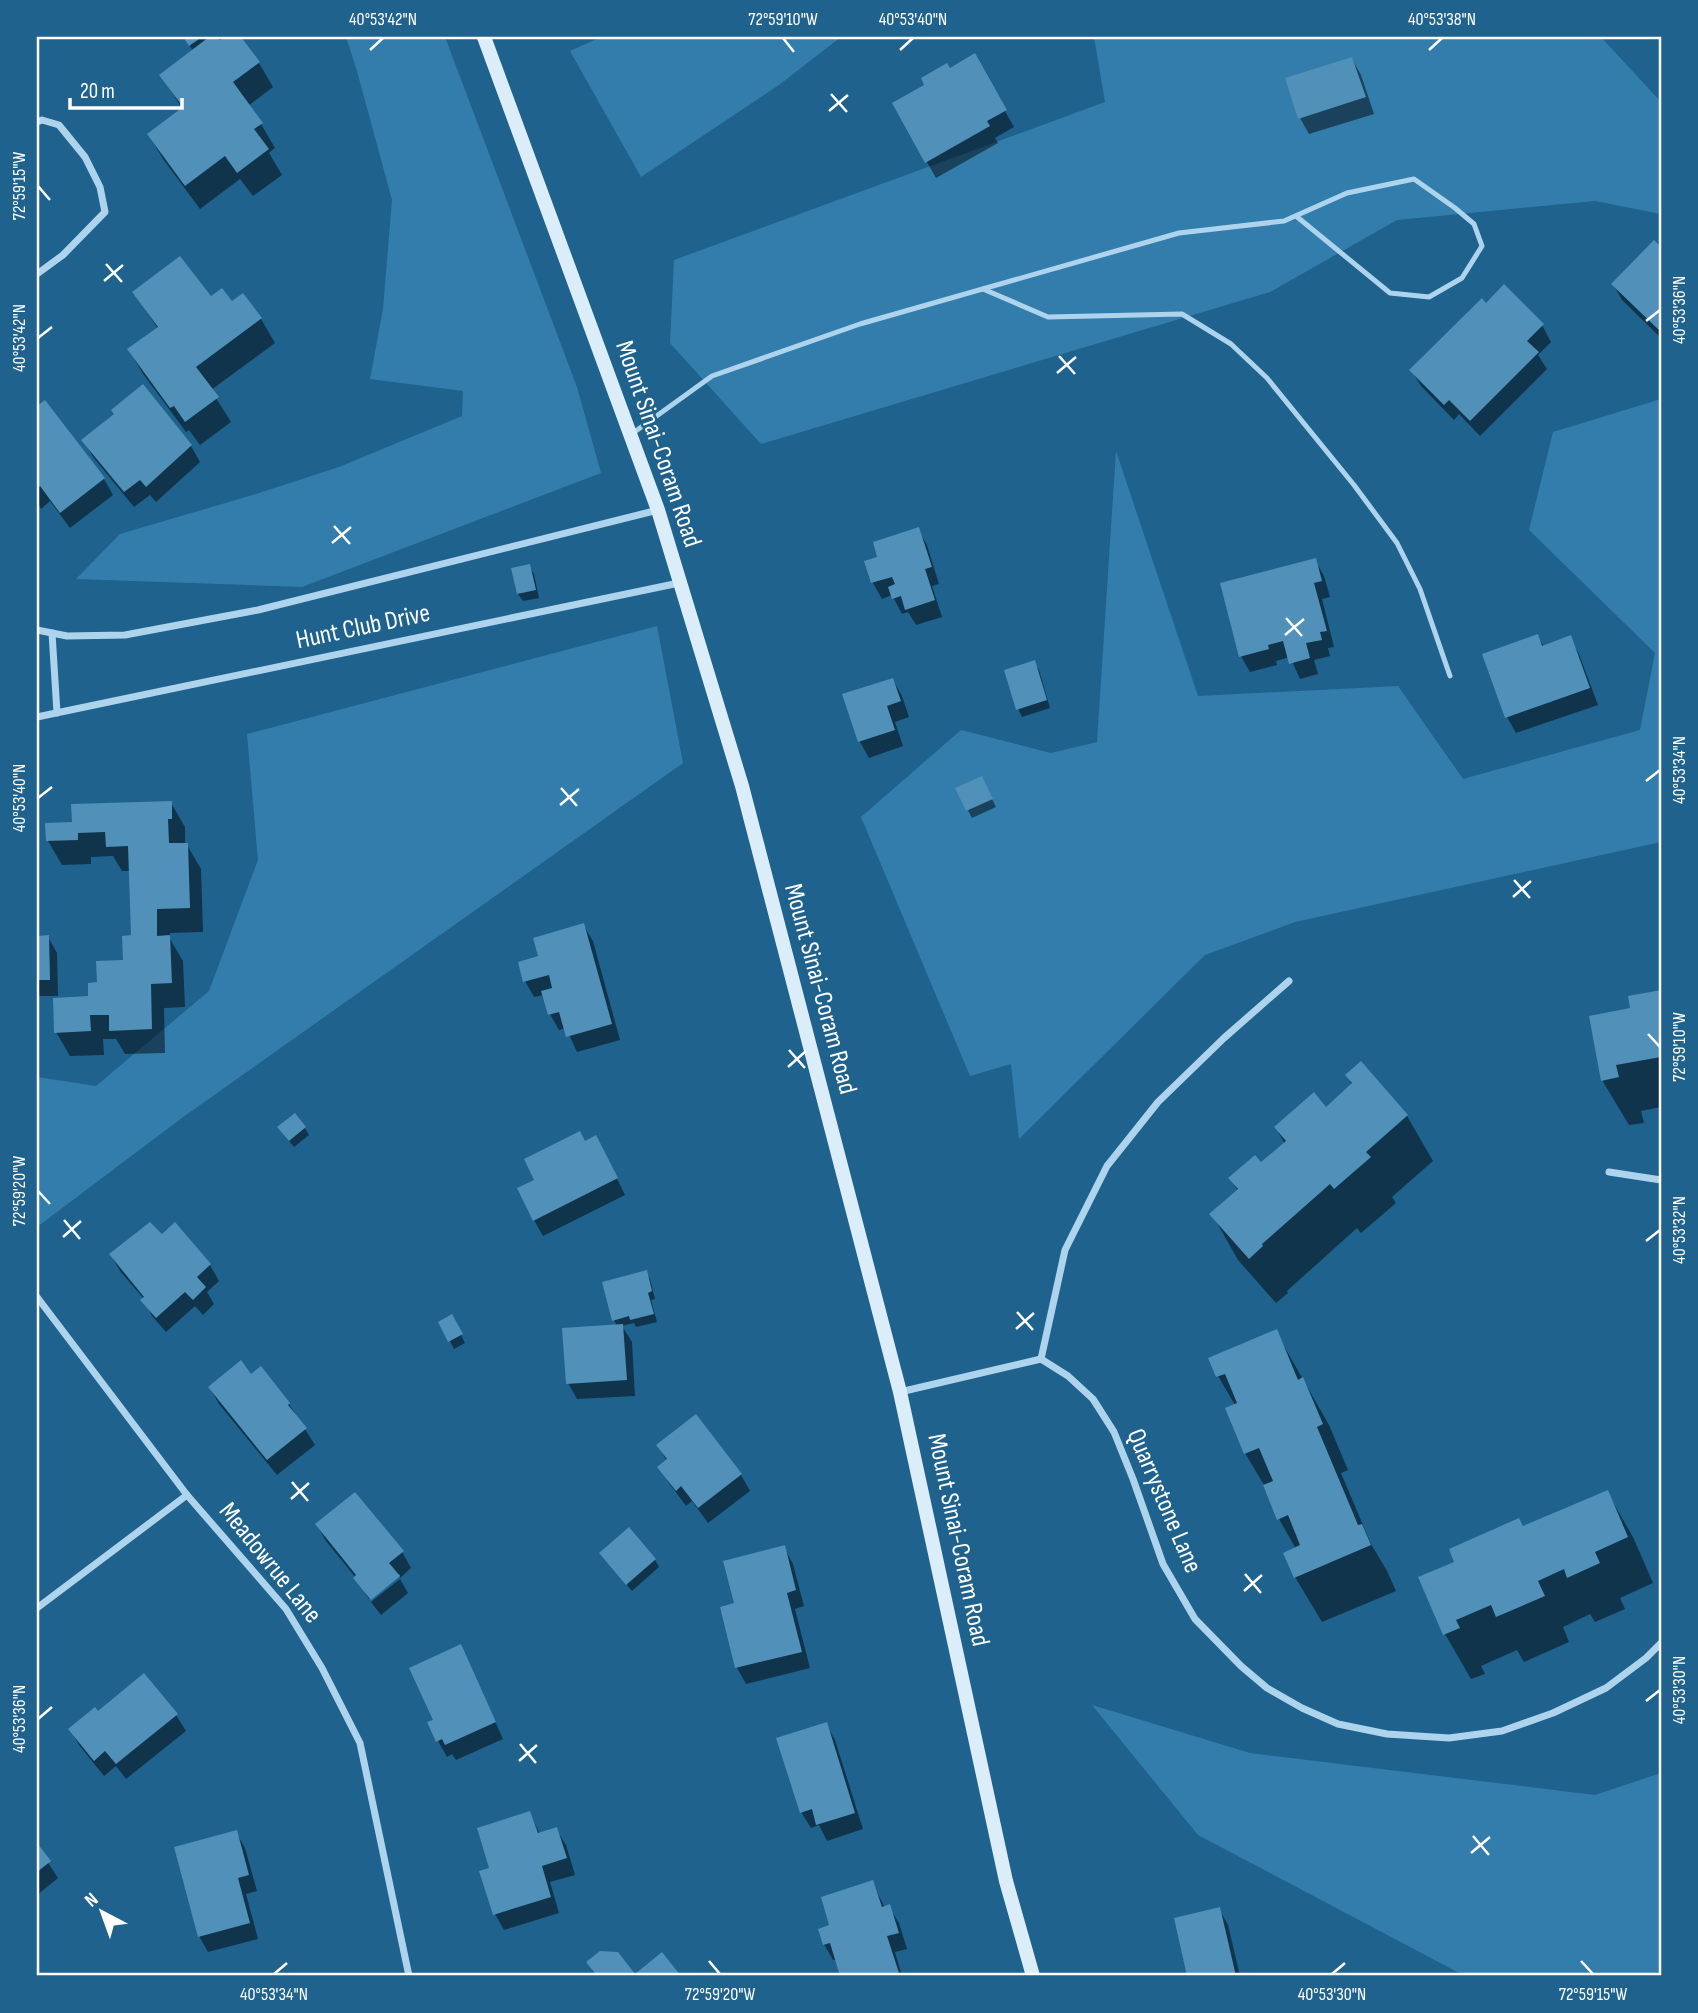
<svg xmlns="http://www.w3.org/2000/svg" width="1698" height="2013" viewBox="0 0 1698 2013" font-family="'Sofia Sans Condensed',sans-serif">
	<rect width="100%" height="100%" fill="#1f628e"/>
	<g fill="#337dac">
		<polygon points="346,37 445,37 577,387 601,473 302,587 76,579 120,534 256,494 339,467 462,416 463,391 370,379 383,309 392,200 357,71"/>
		<polygon points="601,37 841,37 779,85 641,177 570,51"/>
		<polygon points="1094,37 1601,37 1661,102 1661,214 1595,201 1397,220 1270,292 761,444 670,343 674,260 1105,102"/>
		<polygon points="1661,399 1661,842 1295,922 1205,955 1019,1139 1011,1064 970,1076 861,817 961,730 1051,753 1097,742 1116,451 1198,696 1398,686 1463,779 1640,730 1655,653 1529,530 1553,432"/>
		<polygon points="657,626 683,763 186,1115 37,1227 37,1077 96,1086 209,991 258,860 247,734"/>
		<polygon points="1092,1705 1250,1753 1595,1795 1661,1773 1661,1976 1465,1976 1198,1835"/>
	</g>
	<g fill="#0007">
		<polygon points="184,37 239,37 259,63 273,87 248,106 261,124 275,148 269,153 282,175 253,196 240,179 200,209 163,159 149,135 183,110 161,75 193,51"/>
		<polygon points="974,56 1014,127 995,138 998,143 936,178 894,104"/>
		<polygon points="1352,59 1361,75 1374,114 1309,134 1300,118"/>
		<polygon points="1654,242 1661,250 1661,338 1622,300 1613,284"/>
		<polygon points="134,292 211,298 231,304 261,319 275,343 211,390 231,422 200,445 189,430 186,432 143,374 129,350 158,329"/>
		<polygon points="1486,305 1542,325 1551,342 1538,355 1547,369 1480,436 1459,414 1454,420 1421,386 1411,370"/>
		<polygon points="45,402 104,479 113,495 70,528 50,501 41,509 37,503 37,408"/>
		<polygon points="84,441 191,446 200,462 156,502 150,495 134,507 93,457"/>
		<polygon points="918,529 927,545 939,584 932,586 942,617 916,625 908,612 902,614 892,595 882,599 873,583 866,562 879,558"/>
		<polygon points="1315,560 1324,576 1330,597 1322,599 1334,647 1328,648 1330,656 1314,660 1318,674 1300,679 1290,657 1276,661 1277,665 1250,672 1241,656"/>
		<polygon points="529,566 534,574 539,598 523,601 518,594"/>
		<polygon points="1537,636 1544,647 1570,638 1579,654 1598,705 1516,733 1507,717 1484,655"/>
		<polygon points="1034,663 1039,670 1050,708 1022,717 1018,709"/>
		<polygon points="893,680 902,696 909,717 895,722 903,746 869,758 860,742 844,695"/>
		<polygon points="985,785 996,807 972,818 957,789"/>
		<polygon points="171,803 185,827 185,845 187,845 201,869 203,932 170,933 170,939 183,961 185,1007 164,1008 165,1053 125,1054 116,1039 103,1039 104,1055 70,1056 56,1032 90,998 98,984 125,962 133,937 131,871 122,871 113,856 91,857 91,864 62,865 48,841 74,823"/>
		<polygon points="583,925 593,941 620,1040 577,1052 566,1028 559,1030 550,1014 544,995 534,997 525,981 540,957"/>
		<polygon points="37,937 48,937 57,953 58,996 37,996"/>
		<polygon points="1661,992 1661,1107 1641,1111 1644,1123 1629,1125 1602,1080 1632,1009 1630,998"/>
		<polygon points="1347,1076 1407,1116 1433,1161 1392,1197 1396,1203 1361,1233 1357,1228 1287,1291 1288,1293 1276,1303 1238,1260 1212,1214 1238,1191 1230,1179 1261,1165 1285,1144 1276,1128 1326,1109 1352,1085"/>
		<polygon points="305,1128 309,1135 294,1147 284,1135"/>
		<polygon points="585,1143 605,1154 625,1195 543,1236 534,1220 536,1180"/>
		<polygon points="162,1237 210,1265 219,1281 207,1292 214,1304 203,1315 195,1306 166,1332 152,1316 144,1299 120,1271 111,1255"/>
		<polygon points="646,1272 650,1279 655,1299 651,1300 657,1322 636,1327 634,1323 622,1326 632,1342 635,1396 577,1399 568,1383 617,1326 614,1320"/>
		<polygon points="452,1316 465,1343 454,1349 440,1322"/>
		<polygon points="1276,1332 1329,1425 1348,1470 1341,1473 1371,1544 1387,1571 1396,1591 1322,1622 1295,1577 1296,1549 1279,1519 1267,1490 1245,1453 1235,1405 1218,1376"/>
		<polygon points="261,1369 289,1404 315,1445 277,1475 219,1404 210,1388 251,1377"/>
		<polygon points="696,1417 741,1475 750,1491 708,1523 692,1501 686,1506 669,1483 660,1467 667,1461 658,1446"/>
		<polygon points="1607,1492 1633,1537 1653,1583 1620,1598 1625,1609 1595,1622 1590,1614 1563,1627 1569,1642 1524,1662 1517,1650 1481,1666 1485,1674 1471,1679 1445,1634 1456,1563 1523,1528"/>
		<polygon points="355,1494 402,1552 411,1568 400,1578 400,1574 369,1599 356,1578 326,1541 317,1525"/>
		<polygon points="784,1547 793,1564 804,1606 795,1609 810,1668 746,1684 737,1668 722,1608 736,1604"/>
		<polygon points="601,1554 655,1560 659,1567 632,1591"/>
		<polygon points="400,1579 408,1593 381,1615 371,1602"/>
		<polygon points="469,1663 503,1739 456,1760 452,1754 447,1757 438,1741 435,1721"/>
		<polygon points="98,1713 176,1715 186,1731 126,1779 116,1766 104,1776 79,1745 70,1729"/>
		<polygon points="826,1724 835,1740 863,1829 827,1841 819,1825 811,1828 801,1812"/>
		<polygon points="530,1814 540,1834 556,1829 566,1845 575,1875 550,1882 559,1913 504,1930 495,1914 491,1869"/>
		<polygon points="236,1832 245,1848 257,1891 246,1894 258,1939 208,1952 199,1936"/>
		<polygon points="37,1846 58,1878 37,1895"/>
		<polygon points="872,1882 885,1908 889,1907 899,1923 907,1949 895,1952 902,1976 842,1976 837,1960 833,1960 824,1944 831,1926"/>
		<polygon points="1219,1909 1228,1925 1240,1976 1189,1976 1176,1919"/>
		<polygon points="661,1955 679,1976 596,1976 588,1963 635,1976"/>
	</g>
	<g fill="#5090b9">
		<polygon points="183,37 202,37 189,46"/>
		<polygon points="209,37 218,37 220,40 224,37 241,37 260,62 233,82 263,123 254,129 269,149 237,173 225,156 185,186 147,134 183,107 159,75"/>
		<polygon points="975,53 1007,110 987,121 990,126 925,163 892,103 924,85 921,78 947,63 950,68"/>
		<polygon points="1352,57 1366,97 1298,119 1285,78"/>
		<polygon points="1654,240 1661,247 1661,332 1611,284"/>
		<polygon points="180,256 211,296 222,288 232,301 243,293 262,318 196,367 219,397 185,422 174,406 170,408 127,349 158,327 132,292"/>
		<polygon points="1504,284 1544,324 1527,341 1539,352 1470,421 1449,400 1444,405 1409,370 1482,298 1486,303"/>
		<polygon points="143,384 192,445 146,487 140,480 124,492 81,440 114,414 111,410"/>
		<polygon points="45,400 105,478 60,513 40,486 37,489 37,406"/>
		<polygon points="919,527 932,567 925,569 935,600 905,610 901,596 892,599 888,587 895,584 892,577 871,583 864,561 877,557 873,542"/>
		<polygon points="1316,558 1322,581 1314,583 1327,631 1320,632 1322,640 1306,643 1310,658 1289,664 1283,641 1268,645 1269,649 1239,657 1220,583"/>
		<polygon points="530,564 536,590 517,594 511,568"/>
		<polygon points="1538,634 1542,646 1571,635 1590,688 1505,718 1482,654"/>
		<polygon points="1035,660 1047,700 1016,710 1004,670"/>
		<polygon points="893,678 901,701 887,706 895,730 858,742 842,694"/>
		<polygon points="982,776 993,799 966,811 955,788"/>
		<polygon points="172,801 172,819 168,819 169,843 188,843 190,908 157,909 157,936 170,935 172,983 151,984 152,1029 109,1031 109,1015 90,1015 91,1031 54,1033 53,998 88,996 88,983 97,982 96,961 123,960 122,936 131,935 128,846 106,847 105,832 78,833 78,840 46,841 45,823 72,822 71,804"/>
		<polygon points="584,923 612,1024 566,1037 559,1012 548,1015 541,991 552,988 549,975 523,982 518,962 538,956 533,938"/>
		<polygon points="49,935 50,980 37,980 37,936"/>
		<polygon points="1661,990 1661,1057 1616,1065 1619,1077 1601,1081 1589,1016 1630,1008 1628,996"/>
		<polygon points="1361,1061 1408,1115 1366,1152 1371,1157 1334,1189 1330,1184 1262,1244 1263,1246 1249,1259 1209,1214 1238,1189 1228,1178 1255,1155 1261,1162 1286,1141 1274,1127 1314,1092 1326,1107 1352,1083 1345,1075"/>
		<polygon points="295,1113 306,1127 289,1141 277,1127"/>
		<polygon points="580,1131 585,1141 596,1135 618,1178 533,1221 517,1188 534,1180 524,1159"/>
		<polygon points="150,1222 162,1234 175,1222 211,1264 197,1277 206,1287 193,1300 185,1292 156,1318 140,1300 144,1297 109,1254"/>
		<polygon points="647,1270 652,1291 648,1293 654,1314 630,1320 629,1316 612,1321 602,1282"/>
		<polygon points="452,1314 463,1334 448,1342 438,1322"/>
		<polygon points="623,1324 627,1380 566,1384 562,1328"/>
		<polygon points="1277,1329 1298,1380 1303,1377 1323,1424 1317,1427 1358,1525 1362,1524 1371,1545 1294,1578 1283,1553 1300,1545 1288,1515 1277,1520 1263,1485 1273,1481 1259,1448 1244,1454 1225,1408 1237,1403 1225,1374 1216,1377 1208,1358"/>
		<polygon points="241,1360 251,1374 261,1366 290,1403 288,1405 307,1428 267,1460 208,1387"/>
		<polygon points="696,1414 742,1474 698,1508 681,1486 676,1491 657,1467 667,1459 656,1445"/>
		<polygon points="1608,1490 1628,1537 1595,1552 1600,1563 1567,1578 1564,1569 1538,1581 1545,1596 1496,1617 1491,1605 1456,1620 1460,1628 1443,1635 1418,1577 1454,1562 1449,1549 1519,1518 1523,1526"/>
		<polygon points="355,1492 404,1551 389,1563 400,1576 371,1600 353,1578 356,1575 315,1524"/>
		<polygon points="629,1527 656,1559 626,1585 599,1553"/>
		<polygon points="785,1545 796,1590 787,1593 802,1652 735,1668 720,1607 734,1603 723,1561"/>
		<polygon points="461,1644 496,1722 445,1745 442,1739 436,1742 427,1722 433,1720 409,1668"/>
		<polygon points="144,1673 178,1714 116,1764 105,1751 94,1761 68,1729 95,1707 98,1711"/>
		<polygon points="827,1722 855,1813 816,1825 812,1809 800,1813 776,1738"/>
		<polygon points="530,1811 538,1833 557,1827 567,1858 542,1866 551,1897 493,1915 479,1871 489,1868 477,1828"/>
		<polygon points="237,1830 249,1875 238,1878 250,1923 198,1937 174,1847"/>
		<polygon points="37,1843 51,1861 37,1872"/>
		<polygon points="873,1880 882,1907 890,1904 899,1933 887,1936 900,1976 840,1976 830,1943 823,1945 818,1929 829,1925 821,1897"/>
		<polygon points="1220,1907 1236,1976 1187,1976 1174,1918"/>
		<polygon points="600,1951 618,1952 635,1974 662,1952 681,1976 597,1976 586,1962"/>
	</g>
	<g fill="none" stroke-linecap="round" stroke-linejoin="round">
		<g stroke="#aed4ed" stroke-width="5">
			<polyline points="983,289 1048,317 1182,314 1231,344 1267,378 1354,485 1397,543 1420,589 1450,676"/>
			<polyline points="633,433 712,376 860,324 1179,233 1284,221 1347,193 1414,179 1455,208 1474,224 1482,246 1462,278 1429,297 1390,293 1296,216"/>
		</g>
		<g stroke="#aed4ed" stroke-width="7">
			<polyline points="37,122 42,120 59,125 85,157 100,187 105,212 63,255 37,274"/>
			<polyline points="37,630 67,636 125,635 258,610 658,510"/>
			<polyline points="52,633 57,713"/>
			<polyline points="37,717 679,583"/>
			<polyline points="1609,1172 1661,1180"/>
			<polyline points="37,1297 187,1495 286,1609 322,1668 360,1743 409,1976"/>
			<polyline points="1041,1359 1065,1250 1107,1166 1158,1102 1224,1038 1289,981"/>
			<polyline points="900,1392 1041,1359 1068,1376 1093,1399 1114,1432 1133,1479 1163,1564 1195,1619 1241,1666 1267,1688 1302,1708 1338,1724 1387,1734 1449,1738 1502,1731 1553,1713 1606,1688 1646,1658 1661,1643"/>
			<polyline points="37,1608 187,1495"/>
		</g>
		<polyline stroke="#daedf9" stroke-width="14" points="484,37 658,510 742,786 900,1392 1006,1881 1033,1976"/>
	</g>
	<path fill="none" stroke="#fff" stroke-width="2.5" d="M 783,38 L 794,52M 370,50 L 383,38M 900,50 L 913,38M 1429,50 L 1442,38M 831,94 L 847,112M 829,111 L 848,95M 38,186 L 50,200M 106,264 L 122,282M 104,281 L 123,265M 1646,321 L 1660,310M 38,338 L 52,327M 1059,356 L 1075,374M 1057,373 L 1076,357M 334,526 L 350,544M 332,543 L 351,527M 1286,618 L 1302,636M 1285,635 L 1304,619M 1646,781 L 1660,770M 561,788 L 577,806M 38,798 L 52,787M 560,805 L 579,789M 1514,880 L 1530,898M 1513,897 L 1531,881M 1648,1034 L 1660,1047M 789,1050 L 805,1068M 788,1067 L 806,1051M 38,1191 L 50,1204M 64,1220 L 80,1239M 63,1237 L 81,1221M 1646,1241 L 1660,1230M 1017,1312 L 1033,1330M 1016,1329 L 1034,1313M 292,1482 L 308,1501M 291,1499 L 309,1483M 1245,1574 L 1261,1593M 1244,1591 L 1262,1575M 1646,1701 L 1660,1690M 38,1719 L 52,1707M 520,1744 L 536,1763M 519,1761 L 537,1745M 1473,1836 L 1489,1855M 1471,1853 L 1490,1837M 709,1961 L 720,1974M 1581,1961 L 1593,1974M 274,1974 L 287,1963M 1332,1974 L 1345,1963"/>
	<g text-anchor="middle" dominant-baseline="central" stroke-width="5" stroke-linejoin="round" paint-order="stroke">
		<g font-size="26" fill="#fff" stroke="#1f628e">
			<text transform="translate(658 444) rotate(71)">Mount Sinai-Coram Road</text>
			<text transform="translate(363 627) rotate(-12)">Hunt Club Drive</text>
			<text transform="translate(820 989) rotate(75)">Mount Sinai-Coram Road</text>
			<text transform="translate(1164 1501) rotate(67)">Quarrystone Lane</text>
			<text transform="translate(958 1540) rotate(78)">Mount Sinai-Coram Road</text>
			<text transform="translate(270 1563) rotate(51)">Meadowrue Lane</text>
		</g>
	</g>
	<rect width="1698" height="2013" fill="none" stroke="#1f628e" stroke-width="77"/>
	<g transform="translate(102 1912) rotate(319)" stroke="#1f628e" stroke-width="5" paint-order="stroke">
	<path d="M0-5L12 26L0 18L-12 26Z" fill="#ffffff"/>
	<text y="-10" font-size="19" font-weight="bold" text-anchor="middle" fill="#ffffff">N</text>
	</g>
	<path d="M70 98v10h112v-10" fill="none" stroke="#ffffff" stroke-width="3.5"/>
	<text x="80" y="98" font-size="21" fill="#ffffff" stroke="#1f628e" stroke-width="5" paint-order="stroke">20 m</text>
	<rect x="38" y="38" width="1622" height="1936" fill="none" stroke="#fff" stroke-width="2.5"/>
	<g font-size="18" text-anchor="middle" fill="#fff">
		<text x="383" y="25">40°53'42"N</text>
		<text x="783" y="25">72°59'10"W</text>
		<text x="913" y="25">40°53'40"N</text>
		<text x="1442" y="25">40°53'38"N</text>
		<text transform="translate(19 186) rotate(-90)" y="6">72°59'15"W</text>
		<text transform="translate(1679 310) rotate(-90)" y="6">40°53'36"N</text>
		<text transform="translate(19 338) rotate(-90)" y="6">40°53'42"N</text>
		<text transform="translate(1679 770) rotate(-90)" y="6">40°53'34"N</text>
		<text transform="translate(19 798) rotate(-90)" y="6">40°53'40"N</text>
		<text transform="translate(1679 1047) rotate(-90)" y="6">72°59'10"W</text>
		<text transform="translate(19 1191) rotate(-90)" y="6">72°59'20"W</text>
		<text transform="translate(1679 1230) rotate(-90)" y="6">40°53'32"N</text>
		<text transform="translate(1679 1690) rotate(-90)" y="6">40°53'30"N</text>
		<text transform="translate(19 1719) rotate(-90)" y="6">40°53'36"N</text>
		<text x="274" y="2000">40°53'34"N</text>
		<text x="720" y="2000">72°59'20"W</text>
		<text x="1332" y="2000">40°53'30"N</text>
		<text x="1593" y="2000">72°59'15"W</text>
	</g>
</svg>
